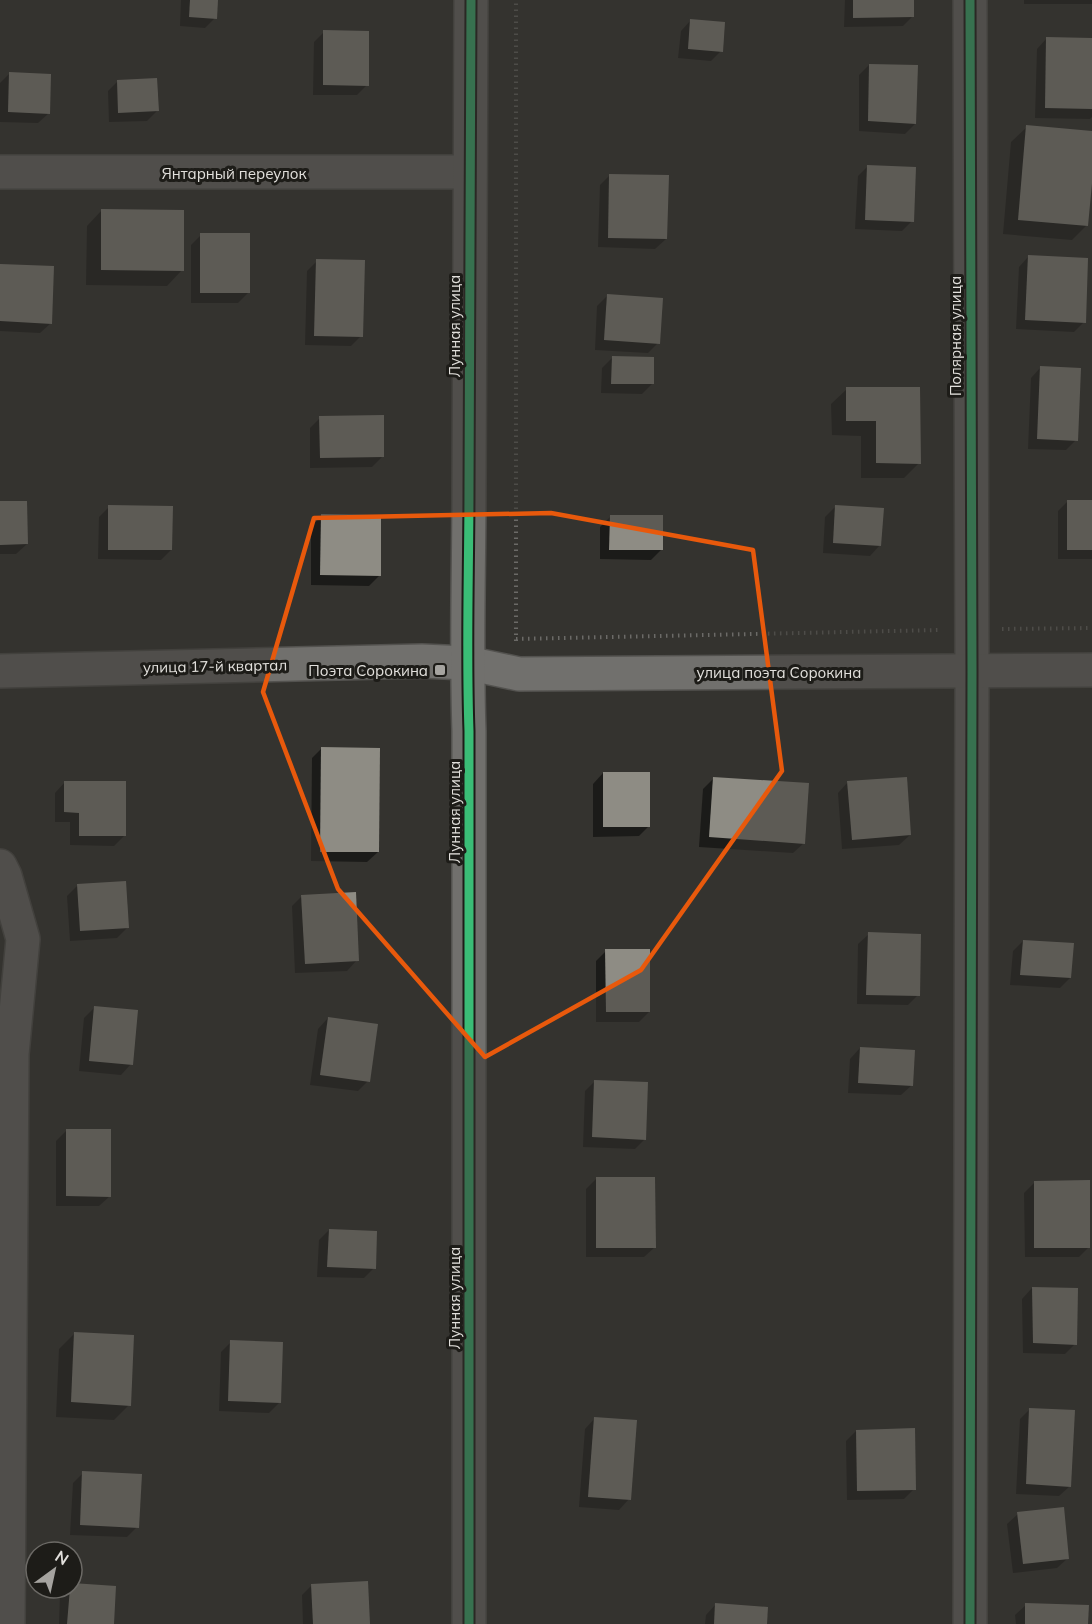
<svg xmlns="http://www.w3.org/2000/svg" width="1092" height="1624" viewBox="0 0 1092 1624" font-family="Mulish,sans-serif">
	<rect width="100%" height="100%" fill="#34332f"/>
	<g fill="#0007">
		<polygon points="181,0 216,0 215,18 205,28 180,26"/>
		<polygon points="845,0 913,0 913,16 903,26 844,27"/>
		<rect x="1024" y="0" width="68" height="4"/>
		<polygon points="691,20 721,51 711,61 678,58 681,31"/>
		<polygon points="324,32 367,85 357,95 313,95 314,42"/>
		<polygon points="1047,38 1092,39 1092,117 1090,119 1035,118 1037,49"/>
		<polygon points="869,65 915,124 905,134 859,131 859,75"/>
		<polygon points="9,74 49,113 38,123 0,122 0,83"/>
		<polygon points="118,81 157,111 147,121 109,122 108,91"/>
		<polygon points="1027,127 1092,133 1092,166 1087,225 1072,240 1003,234 1011,142"/>
		<polygon points="868,166 912,221 902,231 855,229 858,176"/>
		<polygon points="610,175 666,239 655,249 598,247 600,185"/>
		<polygon points="102,210 182,270 167,286 86,285 87,226"/>
		<polygon points="201,235 248,293 238,303 191,303 191,245"/>
		<polygon points="1029,256 1084,322 1074,332 1016,329 1019,267"/>
		<polygon points="317,261 361,336 351,346 305,345 307,271"/>
		<polygon points="0,265 51,323 40,333 0,331"/>
		<polygon points="607,296 658,343 648,353 595,350 597,306"/>
		<polygon points="612,358 652,384 642,394 601,393 602,368"/>
		<polygon points="1041,367 1076,440 1066,450 1028,449 1031,378"/>
		<polygon points="847,389 919,463 904,478 861,478 861,436 832,435 831,404"/>
		<polygon points="320,418 382,457 372,467 310,468 310,428"/>
		<polygon points="1068,501 1092,501 1092,559 1058,559 1058,511"/>
		<polygon points="0,503 27,544 16,554 0,554"/>
		<polygon points="109,507 171,550 161,560 98,559 99,517"/>
		<polygon points="835,507 880,545 870,556 823,553 825,517"/>
		<polygon points="322,516 379,576 369,586 311,585 311,526"/>
		<polygon points="611,516 661,550 651,560 600,559 600,527"/>
		<polygon points="322,748 378,852 367,862 311,861 312,758"/>
		<polygon points="603,773 649,826 639,836 593,837 593,784"/>
		<polygon points="714,778 804,843 793,853 699,847 703,789"/>
		<polygon points="65,782 124,836 114,846 70,845 70,822 55,822 55,793"/>
		<polygon points="848,782 910,835 899,845 842,849 838,793"/>
		<polygon points="78,885 128,927 117,938 70,941 67,896"/>
		<polygon points="302,896 357,960 347,971 295,973 292,906"/>
		<polygon points="869,934 918,995 908,1005 857,1004 858,944"/>
		<polygon points="1023,941 1070,978 1060,988 1010,985 1013,951"/>
		<polygon points="606,951 649,1012 639,1022 596,1022 596,961"/>
		<polygon points="95,1007 131,1064 121,1075 79,1071 84,1018"/>
		<polygon points="328,1018 368,1081 358,1091 310,1085 318,1029"/>
		<polygon points="860,1048 912,1085 901,1095 848,1093 850,1059"/>
		<polygon points="595,1081 645,1139 635,1149 583,1147 585,1091"/>
		<polygon points="66,1131 110,1196 99,1206 56,1206 56,1141"/>
		<polygon points="596,1179 655,1247 644,1257 586,1257 586,1189"/>
		<polygon points="1035,1182 1089,1247 1079,1257 1025,1257 1024,1193"/>
		<polygon points="329,1230 374,1268 364,1278 317,1277 319,1240"/>
		<polygon points="1032,1288 1075,1344 1065,1354 1023,1353 1022,1299"/>
		<polygon points="75,1333 129,1405 114,1420 56,1417 59,1349"/>
		<polygon points="231,1342 280,1402 269,1413 219,1411 221,1352"/>
		<polygon points="1030,1409 1070,1486 1059,1496 1016,1494 1020,1419"/>
		<polygon points="595,1418 629,1499 619,1510 579,1507 585,1429"/>
		<polygon points="856,1431 914,1489 904,1499 847,1500 846,1441"/>
		<polygon points="83,1473 137,1527 127,1537 70,1535 73,1483"/>
		<polygon points="1018,1514 1068,1558 1057,1568 1013,1573 1007,1524"/>
		<polygon points="72,1585 112,1624 59,1624 60,1595 67,1588 72,1588"/>
		<polygon points="312,1585 369,1624 303,1624 302,1595"/>
		<polygon points="716,1604 765,1624 705,1624 706,1615"/>
		<polygon points="1026,1605 1087,1624 1016,1624 1015,1615"/>
	</g>
	<g fill="#8e8c84">
		<polygon points="190,0 218,0 217,19 189,17"/>
		<polygon points="853,0 914,0 914,17 853,18"/>
		<polygon points="690,19 725,22 723,52 688,49"/>
		<polygon points="323,30 369,31 369,86 323,85"/>
		<polygon points="1046,37 1092,38 1092,109 1045,108"/>
		<polygon points="869,64 918,65 916,124 868,121"/>
		<polygon points="9,72 51,74 50,114 8,112"/>
		<polygon points="157,78 159,111 118,113 117,80"/>
		<polygon points="1026,125 1092,131 1092,183 1088,226 1018,220"/>
		<polygon points="867,165 916,167 914,222 865,220"/>
		<polygon points="609,174 669,175 667,239 608,238"/>
		<polygon points="101,209 184,210 184,271 101,270"/>
		<rect x="200" y="233" width="50" height="60"/>
		<polygon points="1028,255 1088,258 1086,323 1025,320"/>
		<polygon points="316,259 365,260 363,337 314,336"/>
		<polygon points="0,264 54,266 52,324 0,321"/>
		<polygon points="607,294 663,298 660,344 604,340"/>
		<polygon points="612,356 654,357 654,384 611,384"/>
		<polygon points="1040,366 1081,368 1078,441 1037,439"/>
		<polygon points="846,387 920,387 921,464 876,463 876,421 846,421"/>
		<polygon points="384,415 384,457 320,458 319,416"/>
		<rect x="1067" y="500" width="25" height="50"/>
		<polygon points="0,501 27,501 28,544 0,545"/>
		<polygon points="108,505 173,506 172,550 108,550"/>
		<polygon points="835,505 884,508 881,546 833,543"/>
		<polygon points="321,514 381,515 381,576 320,575"/>
		<polygon points="610,515 663,515 663,550 609,550"/>
		<polygon points="321,747 380,748 379,852 320,852"/>
		<rect x="603" y="772" width="47" height="55"/>
		<polygon points="713,777 809,783 805,844 709,837"/>
		<polygon points="907,777 911,835 852,840 847,781"/>
		<polygon points="64,781 126,781 126,836 79,836 79,813 64,812"/>
		<polygon points="126,881 129,928 80,931 77,884"/>
		<polygon points="356,892 359,961 305,964 301,895"/>
		<polygon points="868,932 921,934 920,996 866,995"/>
		<polygon points="1023,940 1074,943 1071,978 1020,975"/>
		<polygon points="605,949 650,949 650,1012 606,1012"/>
		<polygon points="94,1006 138,1010 133,1065 89,1061"/>
		<polygon points="328,1017 378,1024 370,1082 320,1075"/>
		<polygon points="860,1047 915,1050 913,1086 858,1083"/>
		<polygon points="594,1080 648,1082 646,1140 592,1137"/>
		<polygon points="66,1129 111,1129 111,1197 66,1196"/>
		<polygon points="596,1177 655,1177 656,1248 596,1248"/>
		<polygon points="1090,1180 1090,1248 1034,1248 1034,1181"/>
		<polygon points="329,1229 377,1231 376,1269 327,1267"/>
		<polygon points="1032,1287 1078,1288 1077,1345 1033,1343"/>
		<polygon points="74,1332 134,1335 131,1406 71,1402"/>
		<polygon points="230,1340 283,1342 281,1403 228,1401"/>
		<polygon points="1029,1408 1075,1410 1071,1487 1026,1484"/>
		<polygon points="594,1417 637,1420 631,1500 588,1497"/>
		<polygon points="915,1428 916,1490 857,1491 856,1430"/>
		<polygon points="82,1471 142,1474 139,1528 80,1525"/>
		<polygon points="1064,1507 1069,1559 1023,1564 1017,1512"/>
		<polygon points="368,1581 370,1624 313,1624 311,1584"/>
		<polygon points="72,1583 116,1586 114,1624 67,1624 70,1588 72,1588"/>
		<polygon points="715,1603 768,1607 767,1624 714,1624"/>
		<polygon points="1025,1603 1089,1605 1088,1624 1025,1624"/>
	</g>
	<g fill="none" stroke-linecap="round" stroke-linejoin="round">
		<g stroke="#53524f" stroke-width="36">
			<g id="street">
				<polyline points="970,0 972,671 970,1624"/>
				<polyline points="0,172 469,172"/>
				<polyline points="0,671 422,661 467,663 519,674 1092,670"/>
				<polyline points="0,866 5,876 23,939 12,1054 8,1624"/>
			</g>
		</g>
		<g stroke="#53524f" stroke-width="36">
			<path id="secondary" d="M 469,1624 L 469,731 C 466,649 469,568 469,486 C 469,324 469,162 471,0"/>
		</g>
		<g stroke="#6b6a67" stroke-width="4" stroke-dasharray="1.5 4.5" stroke-linecap="butt">
			<polyline points="1002,629 1092,628"/>
			<polyline points="516,639 940,630"/>
			<polyline points="516,641 516,0"/>
		</g>
		<use href="#street" stroke="#71706d" stroke-width="33"/>
		<use href="#secondary" stroke="#71706d" stroke-width="33"/>
		<g stroke="#1d1c18" stroke-width="13">
			<g id="cycleway">
				<polyline points="970,0 972,671 970,1624"/>
				<path d="M 469,1624 L 469,731 C 466,649 469,568 469,486 C 469,324 469,162 471,0"/>
			</g>
		</g>
		<use href="#cycleway" stroke="#3abd76" stroke-width="9"/>
	</g>
	<path d="M0 0H1092V1624H0ZM 551,513 L 753,550 L 782,771 L 641,970 L 485,1057 L 338,889 L 263,692 L 314,518 Z" fill="#34332f" fill-opacity=".55" fill-rule="evenodd"/>
	<path fill="none" stroke="#e8590c" stroke-width="4.5" stroke-linejoin="round" d="M 551,513 L 753,550 L 782,771 L 641,970 L 485,1057 L 338,889 L 263,692 L 314,518 Z"/>
	<rect fill="#a5a39f" stroke="#1d1c18" stroke-width="2" x="434" y="664" width="12" height="12" rx="3"/>
	<g text-anchor="middle" dominant-baseline="central" stroke-width="6" stroke-linejoin="round" paint-order="stroke">
		<g font-size="15" fill="#e2e0dc" stroke="#1d1c18">
			<text x="234" y="173">Янтарный переулок</text>
			<text transform="translate(454 326) rotate(-90)">Лунная улица</text>
			<text transform="translate(955 336) rotate(-90)">Полярная улица</text>
			<text transform="translate(215 666) rotate(-1)">улица 17-й квартал</text>
			<text x="779" y="672">улица поэта Сорокина</text>
			<text transform="translate(454 812) rotate(-90)">Лунная улица</text>
			<text transform="translate(454 1298) rotate(-90)">Лунная улица</text>
		</g>
		<g font-size="15" fill="#e2e0dc" stroke="#1d1c18" text-anchor="end">
			<text x="428" y="670">Поэта Сорокина</text>
		</g>
	</g>
	<g transform="translate(54 1570) rotate(33)"><circle r="28" fill="#1d1c18" stroke="#6c6a66" stroke-width="1.5"/>
	<path d="M0-4.5L10 22L0 15L-10 22Z" fill="#a5a39f"/>
	<text y="-9" font-size="16" font-weight="bold" text-anchor="middle" fill="#e2e0dc">N</text>
	</g>
</svg>
